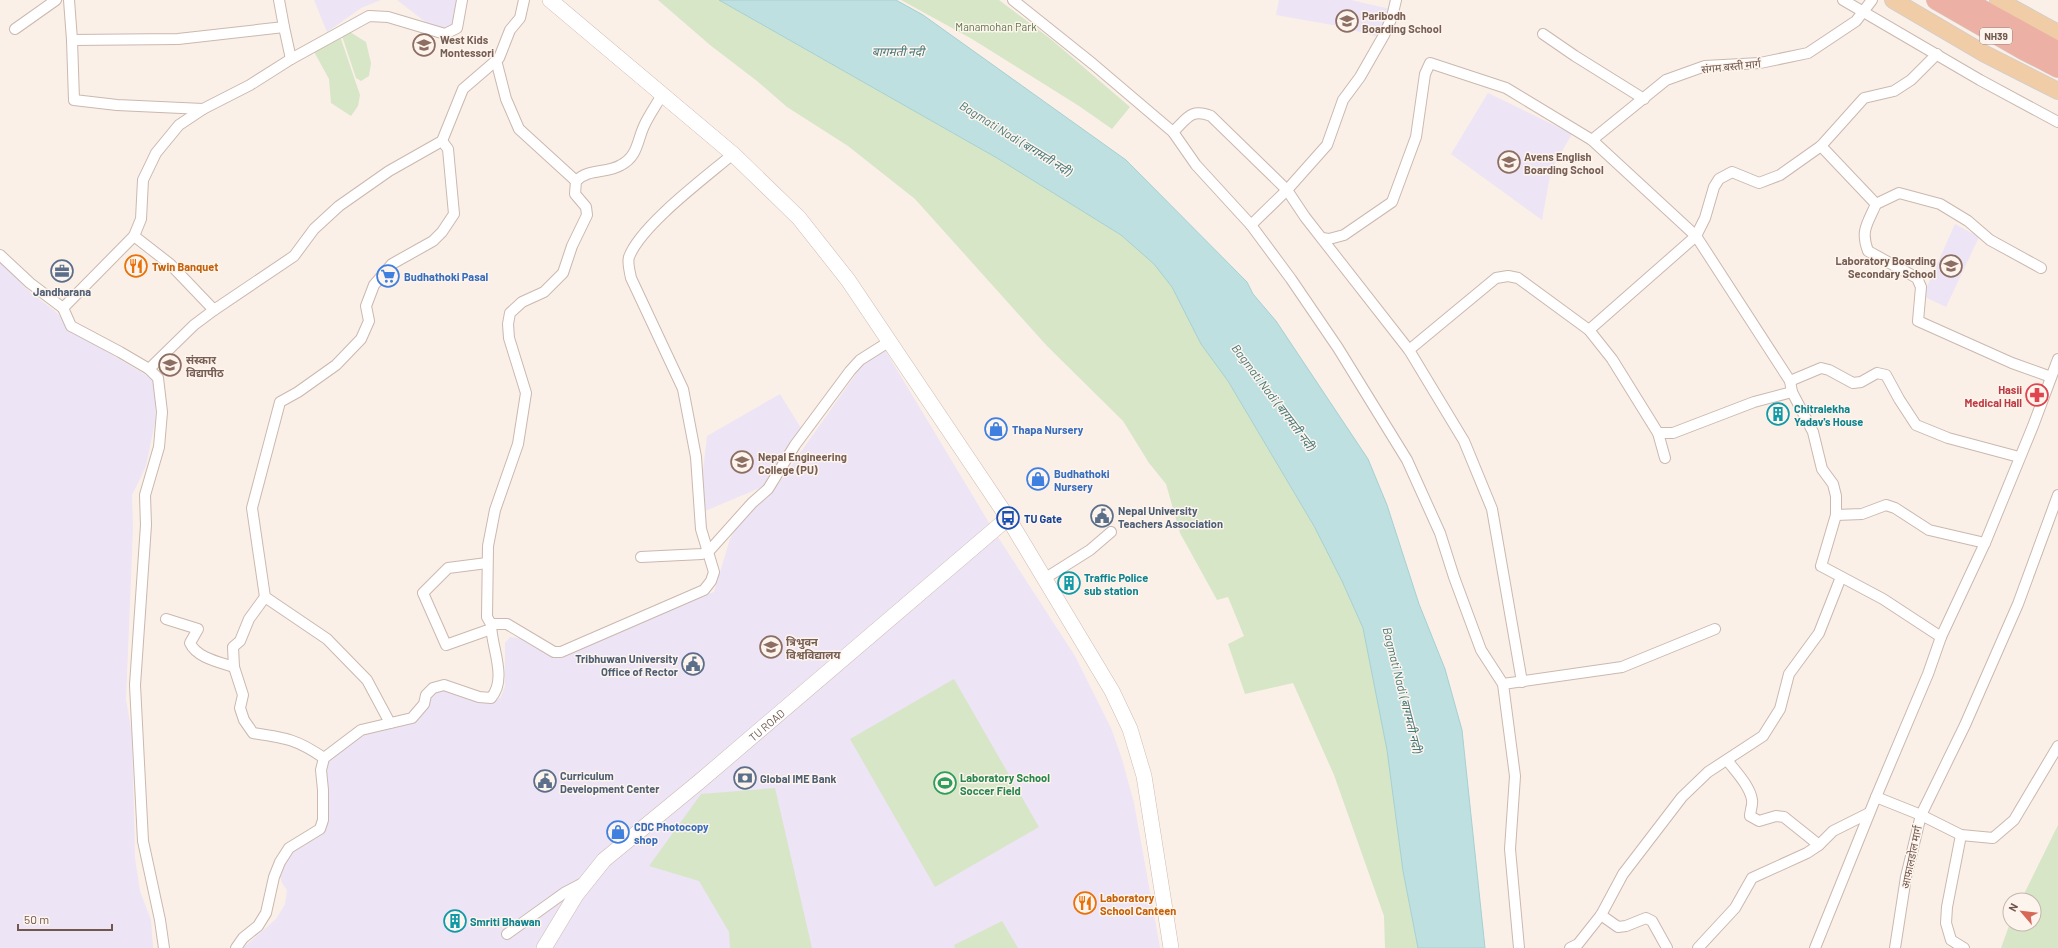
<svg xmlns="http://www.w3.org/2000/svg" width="2058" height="948" viewBox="0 0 2058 948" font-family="Barlow,'Noto Sans Devanagari',sans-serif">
	<rect width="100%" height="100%" fill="#faf0e7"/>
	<g fill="#ede4f6">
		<polygon points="314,0 381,0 361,8 327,32"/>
		<polygon points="397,0 456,0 454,27 445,32 432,27"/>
		<polygon points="1279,0 1351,0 1390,9 1386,27 1378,37 1338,26 1276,15"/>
		<polygon points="1488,93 1572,134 1551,170 1542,220 1451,154"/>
		<polygon points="1955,224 1979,237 1946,307 1923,296"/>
		<polygon points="0,261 31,293 55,311 75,333 146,375 156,382 155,422 146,466 132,495 133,528 126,699 132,735 135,858 140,891 151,920 153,948 0,948"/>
		<polygon points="885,350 994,531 1075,656 1111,728 1122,759 1134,803 1160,948 243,948 276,919 285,904 287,890 282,883 279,872 281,861 326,817 329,801 323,776 326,763 349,739 418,720 425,711 431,697 436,692 443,689 485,703 495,701 501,697 505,686 505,643 510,637 526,639 556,657 563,657 646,618 714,592 730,539 736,528 779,483 863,364"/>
		<polygon points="780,394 801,428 798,436 762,487 705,511 701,488 707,436"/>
	</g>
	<g fill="#d7e6c7">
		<polygon points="658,0 719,0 997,158 1121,235 1155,264 1172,287 1201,344 1228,381 1314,526 1342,581 1363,628 1387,750 1403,871 1418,948 1385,948 1384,916 1334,775 1293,683 1245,694 1228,644 1244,636 1228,597 1217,600 1180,533 1166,484 1149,463 1123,421 1047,346 915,199 848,146 787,107 757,81 710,45"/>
		<polygon points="901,0 999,0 1052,40 1130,107 1112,129 1079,106 972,39"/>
		<polygon points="342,24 348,28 350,32 366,42 371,63 369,76 361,81 356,78 343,39 336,29"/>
		<polygon points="335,30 341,39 360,95 358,106 351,116 331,103 329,79 312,48"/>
		<polygon points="954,679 1039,827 935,887 850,739"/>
		<polygon points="775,788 812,948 730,948 729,932 699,881 649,866 701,794"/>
		<polygon points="2058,825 2058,948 2001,948 2010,923 2034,924 2034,900 2021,900"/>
		<polygon points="1002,921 1018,948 955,948 954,945"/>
	</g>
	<polygon fill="#bee0e1" stroke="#a5d0d2" points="719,0 896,0 923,15 1126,160 1247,282 1253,294 1276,321 1368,459 1387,505 1419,604 1445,669 1462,730 1485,948 1418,948 1403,871 1387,750 1363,628 1342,581 1314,526 1228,381 1201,344 1172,287 1154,264 1121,235 997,158"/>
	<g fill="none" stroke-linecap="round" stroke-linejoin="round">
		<g stroke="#cbb8af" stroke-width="12">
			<g id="street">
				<polyline points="69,0 72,40"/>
				<polyline points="462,0 457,28 445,34 388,17 369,16 291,59 250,85 203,109 179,125 156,153 143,180 141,219 134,236 170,264 214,310 294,256 314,229 339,206 389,171 442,141 463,89 499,58 510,30 520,18 524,0"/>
				<polyline points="1013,0 1093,64 1173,132 1196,165 1251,225 1291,279 1338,348 1407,460 1440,533 1454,577 1481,650 1503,684 1515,776 1510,849 1519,948"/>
				<polyline points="1843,0 1980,80 2058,122"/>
				<polyline points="284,27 291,59"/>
				<polyline points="15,29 56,0"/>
				<polyline points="1543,34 1575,56 1644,99"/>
				<polyline points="496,60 506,99 519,129 576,181"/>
				<path d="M 663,93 C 657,104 649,115 644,126 C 637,141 638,156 621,165 C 606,174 589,168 576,181 L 575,194 L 586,207 L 587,215 L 572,246 L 563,273 L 544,292 L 522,302 L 510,313 L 508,324 L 509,338 L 526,393 L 518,444 L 495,510 L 488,546 L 487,617 L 491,624 L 507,624 L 554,652 L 561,652 L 704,590 L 711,581 L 714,572 L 701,529 L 696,457 L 683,389 L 631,278 C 630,272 627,263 629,257 C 641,225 706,177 733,154"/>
				<polyline points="203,109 117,105 74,100 72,40 178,39 284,27 279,0"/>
				<path d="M 1173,132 C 1187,119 1190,108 1211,116 L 1287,190 L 1305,217 L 1409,350 L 1464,441 L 1492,509 L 1522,682"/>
				<polyline points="1592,140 1666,80 1705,66 1760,63 1808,53 1856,21 1872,0"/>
				<path d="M 1821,146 L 1876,204 C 1868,223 1860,230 1868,251 L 1917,278 L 1921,287 L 1918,321 L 2012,363 L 2051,377"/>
				<polyline points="1876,204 1899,193 1940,204 1968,221 1990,240 2041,268"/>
				<polyline points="1251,225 1287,190 1327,145 1343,100 1360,77 1384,35 1392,17 1396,0"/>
				<polyline points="134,236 63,308 71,326 120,352 149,369 158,378 162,412 159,447 145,495 146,525 135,685 143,841 160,920 164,948"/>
				<polyline points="1322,238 1329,239 1344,235 1392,202 1416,137 1425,74 1430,63 1506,88 1592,140 1696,236 1790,381 1792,392 1813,432 1822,469 1833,484 1836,496 1836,515 1821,566 1883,599 1941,637"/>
				<polyline points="0,255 30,283 63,308"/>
				<polyline points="1589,330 1696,236 1705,218 1714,187 1719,179 1732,172 1759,183 1780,175 1821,146 1864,98 1894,91 1911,80 1937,54"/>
				<polyline points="1409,350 1496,278 1508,276 1518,278 1589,330 1612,359 1658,433 1665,458"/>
				<polyline points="149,369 194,325 214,310"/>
				<polyline points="1790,381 1821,368 1829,370 1853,383 1861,382 1877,373 1886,375 1899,399 1916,425 1948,438 2019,457"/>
				<polyline points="1658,433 1673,433 1754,402 1792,392"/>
				<polyline points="2058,495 2018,604 1965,725 1921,815 1961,835 1993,838 2014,820 2058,746"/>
				<polyline points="1836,515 1862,514 1886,505 1895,508 1929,530 1985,543"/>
				<polyline points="641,557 702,554 709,551 752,503 768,489 795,445 850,371 860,360 890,341"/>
				<polyline points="487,563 448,568 423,593 446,645 491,629"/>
				<polyline points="1044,579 1090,550 1111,532"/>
				<path d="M 265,597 L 249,619 L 240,641 L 233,647 L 234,667 L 243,695 L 240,708 L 244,720 L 253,733 C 286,738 296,739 324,758"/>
				<path d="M 166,619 L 198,629 L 190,643 C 197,658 219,662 234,667"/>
				<polyline points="1503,684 1622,667 1715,629"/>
				<polyline points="390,723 367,680 327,639 265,597 252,508 280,402 298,392 336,365 361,339 369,321 366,306 374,285 392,264 433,241 442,232 454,214 448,149 442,141"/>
				<path d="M 1727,760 C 1736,772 1750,786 1752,800 C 1753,805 1750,811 1750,816 L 1759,821 L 1776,816 L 1784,817 L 1819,845"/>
				<polyline points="1876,797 1921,815 1906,877 1895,948"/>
				<polyline points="1961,835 1947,907 1946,923 1951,940 1964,948"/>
				<polyline points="1601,915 1618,927 1626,926 1646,918 1652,921 1667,948"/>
				<polyline points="507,934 564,893 583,883"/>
				<path d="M 236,948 L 243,938 L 258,926 L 266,913 L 274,877 L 280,862 L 289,848 L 320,829 L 323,820 L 323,790 L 321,770 L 324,758 L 361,730 L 412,718 L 424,704 L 426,695 L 433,688 L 444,685 L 479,697 L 491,698 C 508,678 491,647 491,624"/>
				<polyline points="1570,948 1578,944 1601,915 1623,874 1682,797 1708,772 1763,736 1780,709 1789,674 1819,633 1841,577"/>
				<polyline points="1698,948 1735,908 1752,878 1807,853 1819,845 1833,831 1869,813"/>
				<polyline points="1815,948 1876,797 1928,674 1941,637 1985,543 2033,426 2058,359"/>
			</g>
		</g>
		<g stroke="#cfb9af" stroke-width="16">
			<g id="secondary">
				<polyline points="550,0 733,154 799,218 848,280 1008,518 1112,691 1130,729 1144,776 1171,948"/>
				<path id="s1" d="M 544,948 L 576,895 L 604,860 L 699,782 L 1008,518"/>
			</g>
		</g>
		<g stroke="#d4cdca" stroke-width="18">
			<g id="primary">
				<polyline points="1893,0 1985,54 2058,91"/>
				<polyline points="1998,0 2058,33"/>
			</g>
		</g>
		<g stroke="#d4cdca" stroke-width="20">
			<g id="highway">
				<polyline points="1936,0 2023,50 2058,68"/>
				<polyline points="1965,0 2058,51"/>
			</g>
		</g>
		<use href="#street" stroke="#fff" stroke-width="10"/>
		<use href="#secondary" stroke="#fff" stroke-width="15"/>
		<use href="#primary" stroke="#f1cda7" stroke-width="16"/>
		<use href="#highway" stroke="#edb0a5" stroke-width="19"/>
	</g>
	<defs>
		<g id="school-ring" transform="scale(1.15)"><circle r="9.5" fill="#fdf5ed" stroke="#8d6e63" stroke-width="1.5"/><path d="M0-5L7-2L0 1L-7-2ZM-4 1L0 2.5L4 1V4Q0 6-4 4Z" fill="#8d6e63"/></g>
		<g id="restaurant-ring" transform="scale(1.15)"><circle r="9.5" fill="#fdf5ed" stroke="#e8710a" stroke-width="1.5"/><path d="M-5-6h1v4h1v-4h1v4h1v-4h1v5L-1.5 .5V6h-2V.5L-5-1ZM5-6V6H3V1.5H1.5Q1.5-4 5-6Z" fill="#e8710a"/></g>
		<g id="office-ring" transform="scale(1.15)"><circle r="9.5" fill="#fdf5ed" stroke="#5c6f8a" stroke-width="1.5"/><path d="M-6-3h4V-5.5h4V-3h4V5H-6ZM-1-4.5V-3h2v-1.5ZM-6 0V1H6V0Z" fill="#5c6f8a"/></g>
		<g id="supermarket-ring" transform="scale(1.15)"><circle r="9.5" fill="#fdf5ed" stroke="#3f7fe0" stroke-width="1.5"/><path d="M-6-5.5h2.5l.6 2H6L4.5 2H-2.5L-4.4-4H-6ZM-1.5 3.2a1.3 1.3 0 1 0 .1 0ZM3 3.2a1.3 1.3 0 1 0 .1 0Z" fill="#3f7fe0"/></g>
		<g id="pharmacy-ring" transform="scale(1.15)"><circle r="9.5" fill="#fdf5ed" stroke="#e0444e" stroke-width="1.5"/><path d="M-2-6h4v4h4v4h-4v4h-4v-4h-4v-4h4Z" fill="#e0444e"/></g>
		<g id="building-ring" transform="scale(1.15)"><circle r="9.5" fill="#fdf5ed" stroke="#0f9aa8" stroke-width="1.5"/><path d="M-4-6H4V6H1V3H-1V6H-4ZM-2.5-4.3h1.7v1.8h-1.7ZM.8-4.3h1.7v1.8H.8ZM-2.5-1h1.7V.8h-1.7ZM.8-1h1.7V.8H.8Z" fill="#0f9aa8"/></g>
		<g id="shop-ring" transform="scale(1.15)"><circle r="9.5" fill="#fdf5ed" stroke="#3f7fe0" stroke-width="1.5"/><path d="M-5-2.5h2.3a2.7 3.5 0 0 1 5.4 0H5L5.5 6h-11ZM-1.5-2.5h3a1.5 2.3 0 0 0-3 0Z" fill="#3f7fe0"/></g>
		<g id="university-ring" transform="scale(1.15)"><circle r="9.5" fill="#fdf5ed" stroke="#8d6e63" stroke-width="1.5"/><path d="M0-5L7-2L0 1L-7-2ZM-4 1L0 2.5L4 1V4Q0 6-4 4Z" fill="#8d6e63"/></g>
		<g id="civic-ring" transform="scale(1.15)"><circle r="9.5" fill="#fdf5ed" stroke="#5c6f8a" stroke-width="1.5"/><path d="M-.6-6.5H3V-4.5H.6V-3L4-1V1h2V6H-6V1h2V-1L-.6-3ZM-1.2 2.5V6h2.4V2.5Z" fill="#5c6f8a"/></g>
		<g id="bus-ring" transform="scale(1.15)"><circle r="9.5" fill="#fdf5ed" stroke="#1a4fb4" stroke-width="1.5"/><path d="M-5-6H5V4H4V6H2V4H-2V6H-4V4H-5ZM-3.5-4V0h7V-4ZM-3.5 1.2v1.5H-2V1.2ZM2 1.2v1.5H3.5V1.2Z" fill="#1a4fb4"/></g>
		<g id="bank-ring" transform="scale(1.15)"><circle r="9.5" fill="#fdf5ed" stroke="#5c6f8a" stroke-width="1.5"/><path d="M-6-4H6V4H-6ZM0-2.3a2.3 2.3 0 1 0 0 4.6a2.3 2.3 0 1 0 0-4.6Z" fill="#5c6f8a"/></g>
		<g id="stadium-ring" transform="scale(1.15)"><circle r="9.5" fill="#fdf5ed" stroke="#2e9e5b" stroke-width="1.5"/><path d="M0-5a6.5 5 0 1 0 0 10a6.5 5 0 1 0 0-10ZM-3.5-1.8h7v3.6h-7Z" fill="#2e9e5b"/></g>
	</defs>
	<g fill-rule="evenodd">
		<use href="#school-ring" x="1347" y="21"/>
		<use href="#school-ring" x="424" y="45"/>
		<use href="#school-ring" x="1509" y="162"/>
		<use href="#restaurant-ring" x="136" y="266"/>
		<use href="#school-ring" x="1951" y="266"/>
		<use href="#office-ring" x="62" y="271"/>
		<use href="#supermarket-ring" x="388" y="276"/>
		<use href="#school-ring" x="170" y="365"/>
		<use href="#pharmacy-ring" x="2037" y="395"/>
		<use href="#building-ring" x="1778" y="414"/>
		<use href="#shop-ring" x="996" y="429"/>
		<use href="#university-ring" x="742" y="462"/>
		<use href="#shop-ring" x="1038" y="479"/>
		<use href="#civic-ring" x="1102" y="516"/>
		<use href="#bus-ring" x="1008" y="518"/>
		<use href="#building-ring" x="1069" y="583"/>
		<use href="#university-ring" x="771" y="647"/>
		<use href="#civic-ring" x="693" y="664"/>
		<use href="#bank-ring" x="745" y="778"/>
		<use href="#civic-ring" x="545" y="781"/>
		<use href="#stadium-ring" x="945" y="783"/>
		<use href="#shop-ring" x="618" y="832"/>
		<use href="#restaurant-ring" x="1085" y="903"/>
		<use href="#building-ring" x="455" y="921"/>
	</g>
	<g text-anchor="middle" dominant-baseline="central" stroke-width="3" stroke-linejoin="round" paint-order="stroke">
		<rect fill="#fdf5ed" stroke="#9b867e" stroke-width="1" x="1980" y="28" width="32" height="16" rx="3"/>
		<g font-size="10" font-weight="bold" fill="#71574e">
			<text x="1996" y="36">NH39</text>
		</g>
		<g font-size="11" font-weight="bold" fill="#785e54" stroke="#fdf5ed" text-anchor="start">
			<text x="1362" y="15">Paribodh<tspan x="1362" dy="13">Boarding School</tspan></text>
			<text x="440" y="39">West Kids<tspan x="440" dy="13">Montessori</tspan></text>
			<text x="1524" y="156">Avens English<tspan x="1524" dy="13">Boarding School</tspan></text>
			<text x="1936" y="260" text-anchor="end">Laboratory Boarding<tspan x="1936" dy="13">Secondary School</tspan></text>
			<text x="186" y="359">संस्कार<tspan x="186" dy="13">विद्यापीठ</tspan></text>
			<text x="758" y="456">Nepal Engineering<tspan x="758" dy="13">College (PU)</tspan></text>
			<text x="786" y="641">त्रिभुवन<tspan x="786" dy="13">विश्वविद्यालय</tspan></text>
		</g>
		<g font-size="11" fill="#5a7548" stroke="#fdf5ed">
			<text x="996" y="26">Manamohan Park</text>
		</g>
		<g font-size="11" fill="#71574e" stroke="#fdf5ed">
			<text transform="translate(1731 66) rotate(-6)">संगम बस्ती मार्ग</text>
			<text stroke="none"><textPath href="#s1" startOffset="318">TU ROAD</textPath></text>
			<text transform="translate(1911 857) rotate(-78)">आफालडोल मार्ग</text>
		</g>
		<g font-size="11" font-weight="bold" fill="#c56008" stroke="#fdf5ed" text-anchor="start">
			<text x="152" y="266">Twin Banquet</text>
			<text x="1100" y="897">Laboratory<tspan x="1100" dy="13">School Canteen</tspan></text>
		</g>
		<g font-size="11" font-weight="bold" fill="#366cbe" stroke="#fdf5ed" text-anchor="start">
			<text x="404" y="276">Budhathoki Pasal</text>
			<text x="1012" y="429">Thapa Nursery</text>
			<text x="1054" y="473">Budhathoki<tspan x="1054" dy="13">Nursery</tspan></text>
			<text x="634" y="826">CDC Photocopy<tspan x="634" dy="13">shop</tspan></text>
		</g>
		<g font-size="11" font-weight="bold" fill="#4e5e75" stroke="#fdf5ed" text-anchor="start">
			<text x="62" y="291" text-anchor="middle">Jandharana</text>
			<text x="1118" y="510">Nepal University<tspan x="1118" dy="13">Teachers Association</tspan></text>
			<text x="678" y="658" text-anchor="end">Tribhuwan University<tspan x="678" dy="13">Office of Rector</tspan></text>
			<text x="560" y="775">Curriculum<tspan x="560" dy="13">Development Center</tspan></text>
			<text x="760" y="778">Global IME Bank</text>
		</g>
		<g font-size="11" font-weight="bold" fill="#be3a42" stroke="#fdf5ed" text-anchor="end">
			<text x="2022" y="389">Hasii<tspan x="2022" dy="13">Medical Hall</tspan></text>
		</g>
		<g font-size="11" font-weight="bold" fill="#0d838f" stroke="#fdf5ed" text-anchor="start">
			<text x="1794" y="408">Chitralekha<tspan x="1794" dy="13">Yadav's House</tspan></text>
			<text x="1084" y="577">Traffic Police<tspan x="1084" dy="13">sub station</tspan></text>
			<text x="470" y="921">Smriti Bhawan</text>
		</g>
		<g font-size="11" font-weight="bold" fill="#164399" stroke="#fdf5ed" text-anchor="start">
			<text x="1024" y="518">TU Gate</text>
		</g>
		<g font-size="11" font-weight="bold" fill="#27864d" stroke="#fdf5ed" text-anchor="start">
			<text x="960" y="777">Laboratory School<tspan x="960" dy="13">Soccer Field</tspan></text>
		</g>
		<g font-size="12" font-style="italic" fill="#47787b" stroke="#fdf5ed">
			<text x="898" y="51">बागमती नदी</text>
			<text transform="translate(1016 138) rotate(32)">Bagmati Nadi (बागमती नदी)</text>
			<text transform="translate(1274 397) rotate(53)">Bagmati Nadi (बागमती नदी)</text>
			<text transform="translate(1403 690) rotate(76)">Bagmati Nadi (बागमती नदी)</text>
		</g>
	</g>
	<g transform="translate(2022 912) rotate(298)"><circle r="19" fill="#fdf5ed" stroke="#c5b6ad"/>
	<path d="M0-3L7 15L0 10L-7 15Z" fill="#d6685a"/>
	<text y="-6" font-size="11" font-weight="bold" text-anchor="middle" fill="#71574e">N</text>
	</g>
	<path d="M18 924v6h94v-6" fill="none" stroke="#71574e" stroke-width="2"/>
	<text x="24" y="924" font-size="12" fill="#71574e" stroke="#fdf5ed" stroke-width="3" paint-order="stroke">50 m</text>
</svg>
